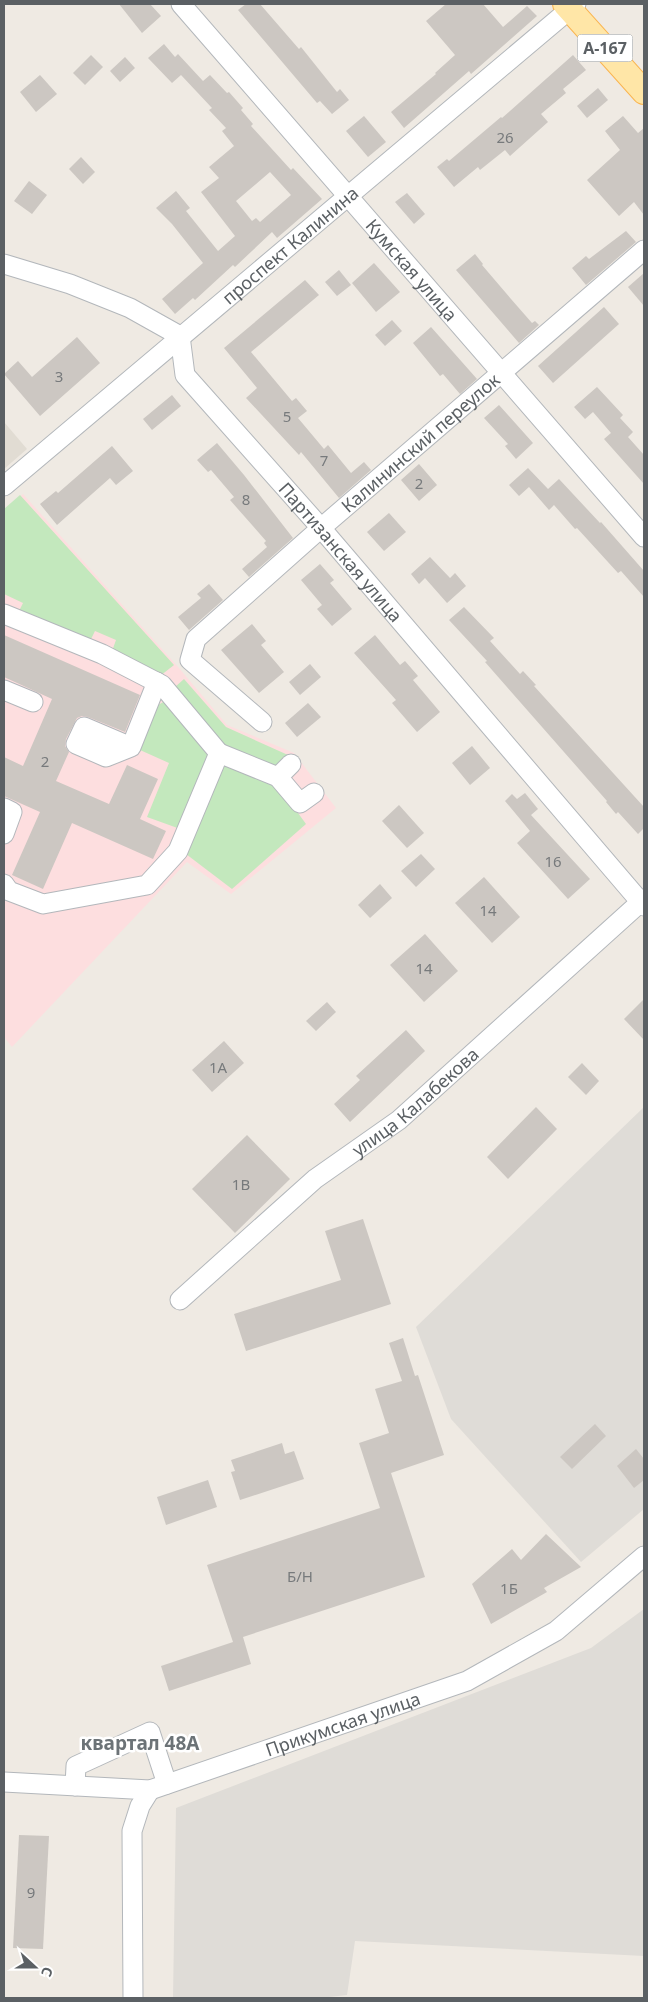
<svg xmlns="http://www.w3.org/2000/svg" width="648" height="2002" viewBox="0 0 648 2002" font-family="'Noto Sans',sans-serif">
	<rect width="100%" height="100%" fill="#efeae3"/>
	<g fill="#dfdcd7">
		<polygon points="644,1107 644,1509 581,1562 451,1419 416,1327"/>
		<polygon points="644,1609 644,1956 355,1941 347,1995 320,1998 173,1998 176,1808 591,1648"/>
	</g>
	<polygon fill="#e1dcd3" points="4,422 27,449 4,469"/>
	<polygon fill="#fddedf" points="23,494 179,668 227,725 294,753 336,808 231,894 187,862 12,1047 4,1037 4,510"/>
	<g fill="#c3e8bd">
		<polygon points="20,495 174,665 160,676 111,654 116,640 95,631 89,643 18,613 23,603 4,594 4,509"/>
		<polygon points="184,679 226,727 288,755 275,767 225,747 175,687"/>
		<polygon points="165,701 215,753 183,830 147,817 169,763 140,750 158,705"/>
		<polygon points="226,761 277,784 306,824 232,889 186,854"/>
	</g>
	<g fill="#ccc7c2" fill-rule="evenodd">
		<polygon points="119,4 150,4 161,16 142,33"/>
		<polygon points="246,4 260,4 299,49 301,47 337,92 340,89 349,100 332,114 320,101 317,103 238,10"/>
		<polygon points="446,4 483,4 503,27 527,6 537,16 471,74 469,71 404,128 391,112 436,74 435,73 455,55 426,21"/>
		<path d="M 164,44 L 175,57 L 178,54 L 203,81 L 210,75 L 227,93 L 229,92 L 243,108 L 241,110 L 253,124 L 251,126 L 291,170 L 293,168 L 322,199 L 277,238 L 272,232 L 235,267 L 233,265 L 195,300 L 193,298 L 175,314 L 162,299 L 203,263 L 172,224 L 156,208 L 176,191 L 190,208 L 186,211 L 218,251 L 235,236 L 201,192 L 219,178 L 209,167 L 234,146 L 222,131 L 226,128 L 209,110 L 212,108 L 181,75 L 172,83 L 148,58 ZM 270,172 L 291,195 L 260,222 L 256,218 L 252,221 L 236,201 Z"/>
		<polygon points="91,55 103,67 85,85 73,73"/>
		<polygon points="573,55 586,70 563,89 566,93 541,114 548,122 510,156 505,150 480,170 478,167 454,187 437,167 447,159 449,161 501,117 502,118"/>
		<polygon points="125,57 135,68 120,82 110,71"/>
		<polygon points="40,75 57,94 36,112 20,92"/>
		<polygon points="598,88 608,100 587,118 577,106"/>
		<polygon points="364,116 386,142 368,157 346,131"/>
		<polygon points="623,116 638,133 644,128 644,215 634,202 619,216 587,180 620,150 605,131"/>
		<polygon points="81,157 95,172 83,184 69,169"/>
		<polygon points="29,181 47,195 32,214 14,201"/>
		<polygon points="407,193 425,214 414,224 395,202"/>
		<polygon points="626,231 636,242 586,285 572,268 586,256 589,259"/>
		<polygon points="475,254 483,264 482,265 511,299 532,323 535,321 539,325 519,343 456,270"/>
		<polygon points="374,263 400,292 376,312 352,283"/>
		<polygon points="339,270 351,285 337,296 325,282"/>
		<polygon points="644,273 644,306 628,287"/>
		<polygon points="305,280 319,295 251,352 292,401 296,398 307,411 298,418 324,449 328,445 351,473 364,462 371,470 339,498 301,452 299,455 246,398 257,388 224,348"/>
		<polygon points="604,307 619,324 553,383 538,366"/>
		<polygon points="392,320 402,331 385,346 375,335"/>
		<polygon points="431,327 477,379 460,394 443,374 440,376 413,343"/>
		<polygon points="77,337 100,363 40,416 4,374 18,361 32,377"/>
		<polygon points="597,387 623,415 620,418 633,432 628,437 644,455 644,484 604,439 611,433 593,412 585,419 574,407"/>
		<polygon points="172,395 181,406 152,430 143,419"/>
		<polygon points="499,405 533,443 516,459 505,446 508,444 484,418"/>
		<polygon points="217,443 244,475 293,538 249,577 242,569 267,547 264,543 266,541 230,500 234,497 211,470 208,472 197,460"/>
		<polygon points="112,446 133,471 116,485 110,478 57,525 40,504 56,491 58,493"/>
		<polygon points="419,464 437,485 419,501 401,480"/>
		<polygon points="528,468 548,489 559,479 600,523 601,522 644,571 644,597 621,571 618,573 577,528 575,529 554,505 549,510 529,487 519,496 509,485"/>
		<polygon points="389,513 406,532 384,551 367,532"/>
		<polygon points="430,557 450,578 455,573 466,586 447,603 425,578 419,584 411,574"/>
		<polygon points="320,564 334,580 330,583 352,609 332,626 317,609 322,605 301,580"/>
		<polygon points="209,584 223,600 189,630 178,617 201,598 197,594"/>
		<polygon points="464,607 494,638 490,641 520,674 523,671 536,685 534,686 644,807 644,828 638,834 618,812 616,814 606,802 607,801 485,662 487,661 449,620"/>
		<polygon points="252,624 266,641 261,645 284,672 259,693 221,650"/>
		<polygon points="4,635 140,695 125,732 88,717 82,716 77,718 66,739 65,746 69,752 56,781 109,804 127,765 158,779 140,819 166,831 153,859 72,823 43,889 12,875 40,812 4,796 4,757 23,766 52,699 4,677"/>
		<polygon points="375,635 400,665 405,661 418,676 413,680 440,712 417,732 392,703 396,700 354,653"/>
		<polygon points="310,664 321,677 300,695 289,682"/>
		<polygon points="308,703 321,717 297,737 285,723"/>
		<polygon points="472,746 490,768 470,785 452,763"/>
		<polygon points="525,793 538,809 531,815 590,879 568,899 517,843 530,831 505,801 512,794 517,799"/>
		<polygon points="399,805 424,833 407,848 382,821"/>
		<polygon points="421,854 435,869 416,887 401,871"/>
		<polygon points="484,877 520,917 492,943 455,903"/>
		<polygon points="380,884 392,898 370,918 358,905"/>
		<polygon points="425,934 458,971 424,1002 390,965"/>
		<polygon points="644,999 644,1040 624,1019"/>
		<polygon points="327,1002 336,1012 316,1031 306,1021"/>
		<polygon points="406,1030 425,1051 350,1122 334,1104 360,1080 356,1076"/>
		<polygon points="224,1041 244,1063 212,1092 192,1070"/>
		<polygon points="582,1063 599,1081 586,1095 568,1077"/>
		<polygon points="536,1107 557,1129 508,1179 487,1157"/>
		<polygon points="247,1135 290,1179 235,1233 192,1189"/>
		<polygon points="363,1219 391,1304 246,1351 234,1314 341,1280 325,1231"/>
		<polygon points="403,1338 415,1376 418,1375 444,1455 391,1473 425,1577 243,1637 251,1664 169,1691 161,1666 233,1642 207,1565 380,1508 359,1443 389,1433 375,1389 402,1381 389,1343"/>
		<polygon points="595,1424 606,1436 572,1469 560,1457"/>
		<polygon points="282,1443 285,1454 294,1451 304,1479 240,1500 231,1472 235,1471 231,1460"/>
		<polygon points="636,1449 644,1459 644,1480 634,1488 617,1466"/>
		<polygon points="208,1480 217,1507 166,1525 157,1497"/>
		<polygon points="546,1534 581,1567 544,1588 547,1592 491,1624 472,1584 512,1549 521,1560"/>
		<polygon points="19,1835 49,1836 43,1949 13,1948"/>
	</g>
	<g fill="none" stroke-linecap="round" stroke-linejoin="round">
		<g stroke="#b3b7bb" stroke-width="21">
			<g id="minor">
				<path id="s1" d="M 181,4 L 644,537"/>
				<path id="s2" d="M 4,264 L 70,284 L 130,308 L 180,336 L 185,375 L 321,528 L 644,906"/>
				<path id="s3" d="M 4,486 L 576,4"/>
				<polyline points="4,614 102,654 162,685 219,753 178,851 147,885 43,904 9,891 4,884"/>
				<polyline points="4,690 33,702"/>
				<path id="s4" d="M 262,722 L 190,660 L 196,639 L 321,528 L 644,250"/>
				<polyline points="131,747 106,757 76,744 84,727 131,747 157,682"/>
				<polyline points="219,753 278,777 300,803 314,793"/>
				<polyline points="278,777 291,764"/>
				<polyline points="4,808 12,812 4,834"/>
				<path id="s5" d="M 180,1300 L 315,1179 L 399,1120 L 644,899"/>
				<path id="s6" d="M 4,1782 L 150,1790 L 467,1681 L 556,1631 L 644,1556"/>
				<polyline points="75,1786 76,1766 150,1732 167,1784"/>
				<polyline points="133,1998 132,1831 140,1806 150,1790"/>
			</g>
		</g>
		<g stroke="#fab550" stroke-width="26">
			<polyline id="major" points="565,4 644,92"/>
		</g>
		<use href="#minor" stroke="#fff" stroke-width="19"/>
		<use href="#major" stroke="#ffe6a7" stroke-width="24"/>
	</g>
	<g text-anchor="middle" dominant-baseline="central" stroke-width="5" stroke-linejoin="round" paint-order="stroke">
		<g font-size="15" fill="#777a7c">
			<text x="505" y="137">26</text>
			<text x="59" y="376">3</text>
			<text x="287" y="416">5</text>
			<text x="324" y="460">7</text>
			<text x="419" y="483">2</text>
			<text x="246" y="499">8</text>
			<text x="45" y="761">2</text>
			<text x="553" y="861">16</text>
			<text x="488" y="910">14</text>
			<text x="424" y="968">14</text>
			<text x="218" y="1067">1А</text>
			<text x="241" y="1184">1В</text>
			<text x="300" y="1576">Б/Н</text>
			<text x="509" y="1588">1Б</text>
			<text x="31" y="1892">9</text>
		</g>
		<rect fill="#fff" stroke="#8c9092" stroke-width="1" x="577.5" y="34.5" width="55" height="27" rx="4"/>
		<g font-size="16" font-weight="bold" fill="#5b6064">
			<text x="605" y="48">А-167</text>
		</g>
		<g font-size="18" fill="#5b6064" stroke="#fff">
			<text stroke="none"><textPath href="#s3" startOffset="374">проспект Калинина</textPath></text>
			<text stroke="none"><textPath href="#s1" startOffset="352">Кумская улица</textPath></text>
			<text stroke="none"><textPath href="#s4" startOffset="415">Калининский переулок</textPath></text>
			<text stroke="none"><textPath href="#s2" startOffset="466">Партизанская улица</textPath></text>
			<text stroke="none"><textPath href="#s5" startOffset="308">улица Калабекова</textPath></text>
			<text stroke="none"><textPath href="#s6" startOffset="350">Прикумская улица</textPath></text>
		</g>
		<g font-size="19" font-weight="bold" fill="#6c7377" stroke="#fff">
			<text x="140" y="1743">квартал 48А</text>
		</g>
	</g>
	<rect width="648" height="2002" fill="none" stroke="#5b6064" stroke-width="10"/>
	<g transform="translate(35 1967) rotate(111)" stroke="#ffffff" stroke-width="4" paint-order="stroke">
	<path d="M0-4L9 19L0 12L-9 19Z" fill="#5b6064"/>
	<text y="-8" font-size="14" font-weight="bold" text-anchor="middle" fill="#5b6064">С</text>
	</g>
</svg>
